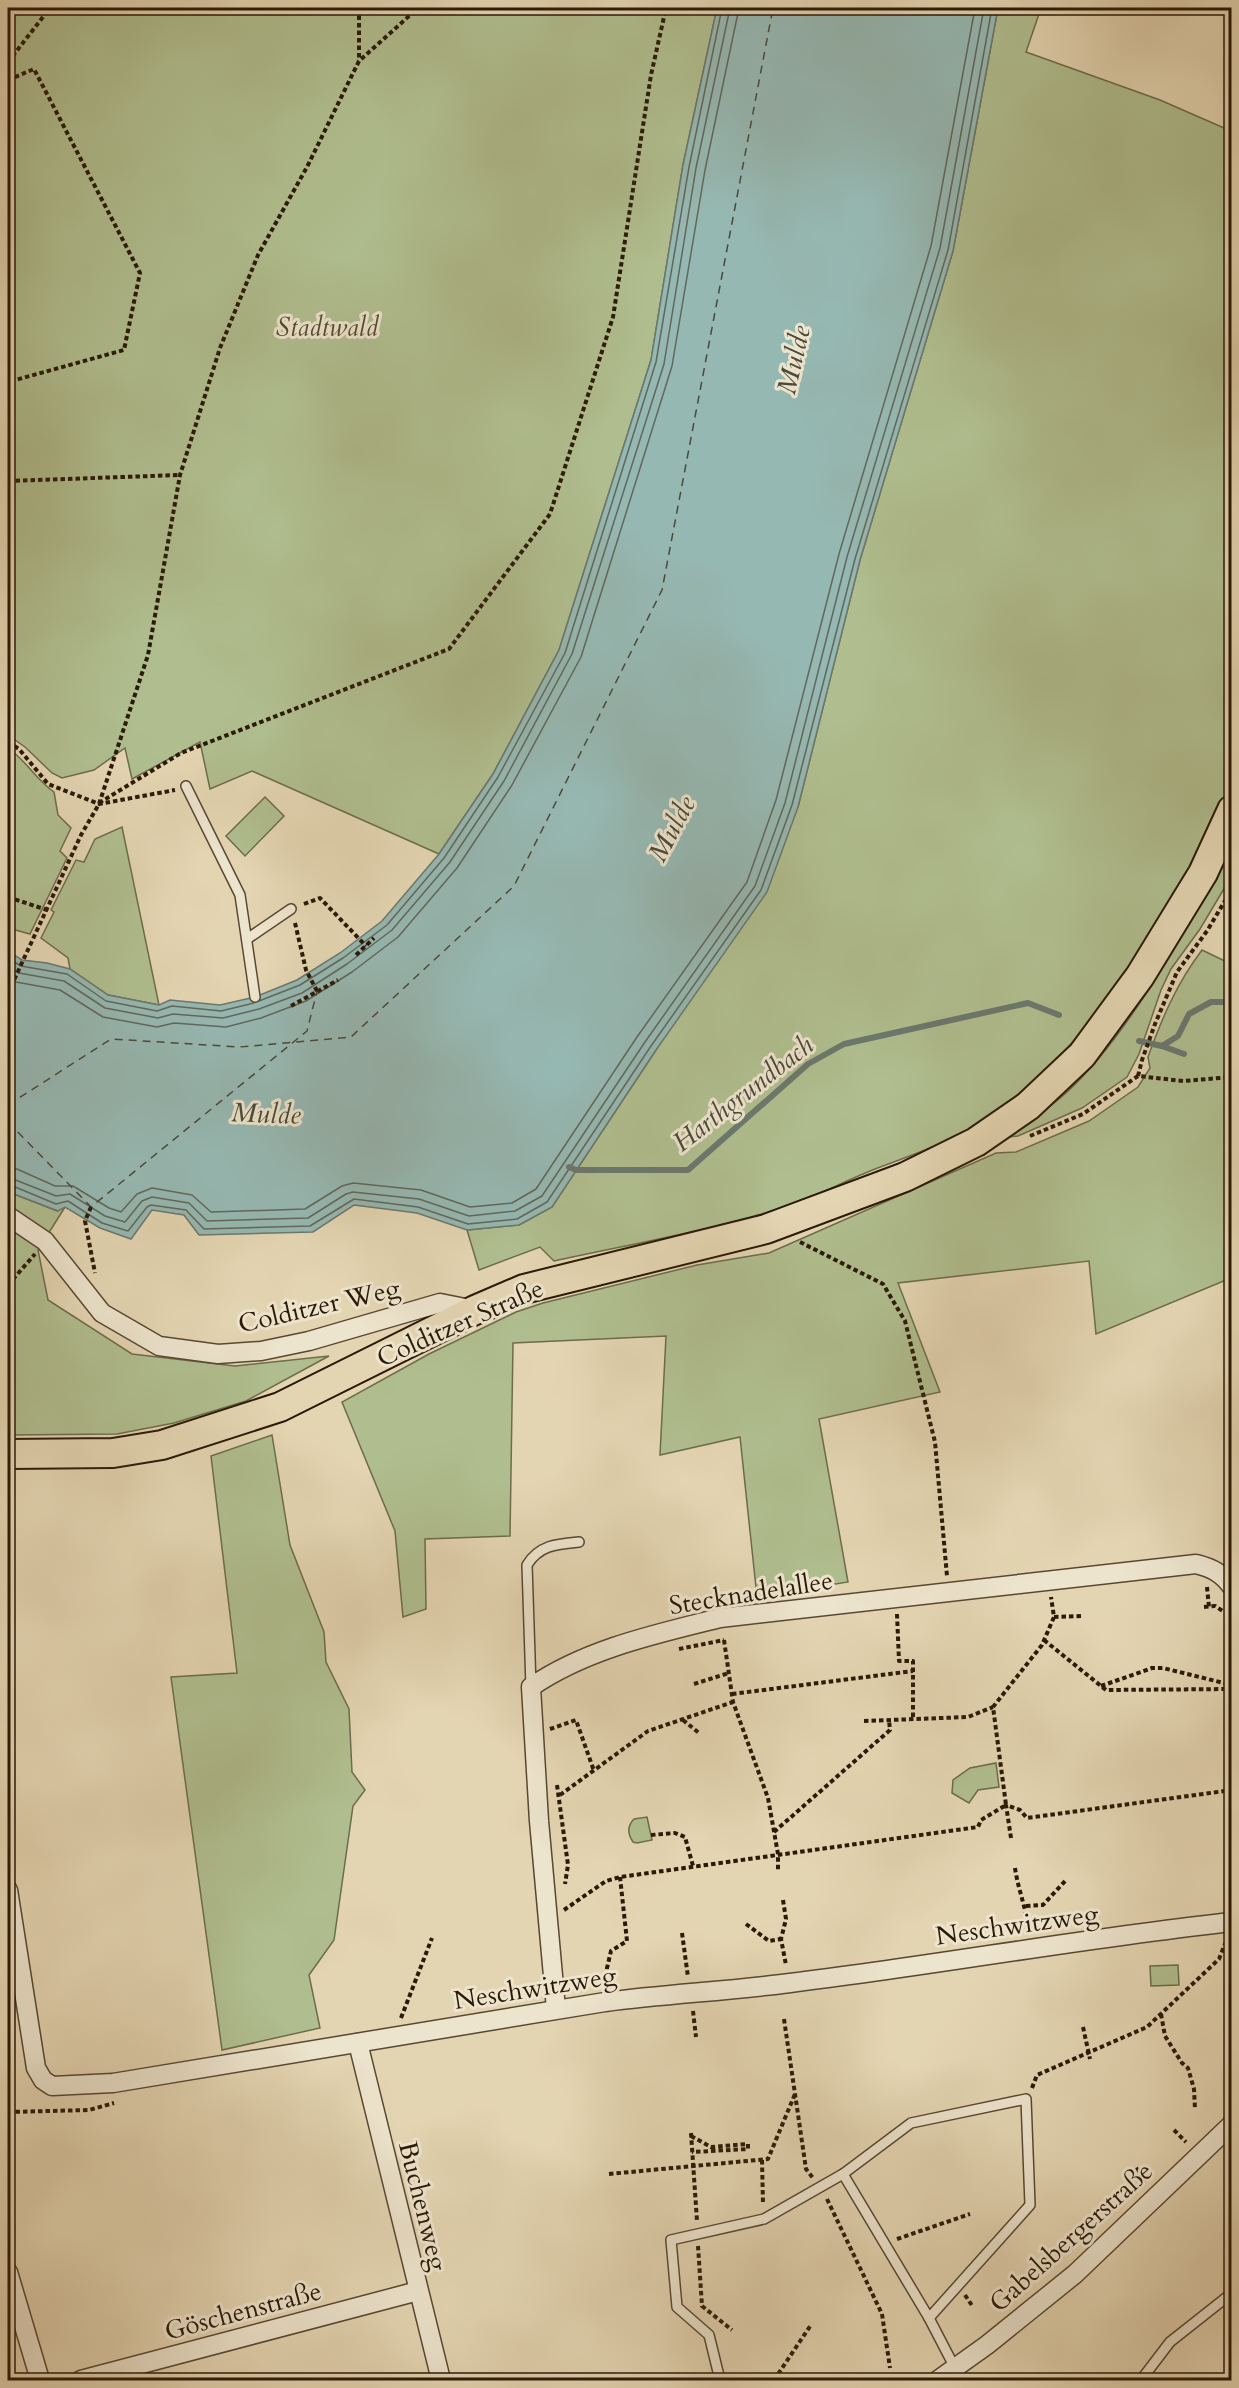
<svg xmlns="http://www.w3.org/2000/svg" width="1239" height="2388" viewBox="0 0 1239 2388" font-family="Cardo,serif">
	<rect width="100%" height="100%" fill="#e4d5b2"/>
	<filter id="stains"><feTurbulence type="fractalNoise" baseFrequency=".00333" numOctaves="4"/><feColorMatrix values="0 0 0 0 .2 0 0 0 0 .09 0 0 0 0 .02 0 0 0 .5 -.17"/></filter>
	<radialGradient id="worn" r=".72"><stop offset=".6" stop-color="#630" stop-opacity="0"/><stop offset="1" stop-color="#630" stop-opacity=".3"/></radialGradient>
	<g fill="#b0be8f" stroke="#6d6c4b" stroke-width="1.5">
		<polygon points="8,8 717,8 683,165 651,360 559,650 493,774 439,854 252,771 210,789 200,742 132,779 125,748 94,770 62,778 52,773 25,747 8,735"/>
		<path d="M 998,8 L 1041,8 L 1026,52 L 1160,100 L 1231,131 L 1232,771 C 1225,794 1219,817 1209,839 C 1197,869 1173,901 1156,929 C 1114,997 1062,1064 997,1112 C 962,1138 923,1151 883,1166 C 850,1178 820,1195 787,1206 C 711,1231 631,1244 554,1261 L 540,1247 L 479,1270 L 467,1230 L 519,1225 L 552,1207 L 656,1050 L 798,807 L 860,560 L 953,251 Z"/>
		<path d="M 8,748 C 26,760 36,780 54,792 L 58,815 L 71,828 L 60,851 L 67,858 L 30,934 L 8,928 Z"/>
		<polygon points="265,797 284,816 245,856 226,836"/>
		<polygon points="122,827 159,1005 108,995 70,969 68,958 41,938 54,912 51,910 76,860 84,862 95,839"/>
		<path d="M 1224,863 L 1228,882 L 1200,929 L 1171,969 L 1161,990 L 1139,1054 L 1127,1077 L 1082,1108 L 1018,1136 L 1008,1137 C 1028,1123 1048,1109 1066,1093 C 1129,1035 1180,937 1224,863 Z"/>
		<path d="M 1202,950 L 1231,964 L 1231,1278 L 1096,1334 L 1089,1261 L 898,1283 L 940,1392 L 819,1419 L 848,1582 L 757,1597 L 740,1437 L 660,1455 L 666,1336 L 513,1343 L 510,1536 L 425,1539 L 426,1609 L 403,1617 L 395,1531 L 342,1402 L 429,1354 L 516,1312 L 543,1303 L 697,1265 L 769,1253 L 996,1153 L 1016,1152 L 1089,1121 L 1138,1087 L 1150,1068 L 1148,1057 C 1162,1018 1177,983 1202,950 Z"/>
		<polygon points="8,1189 14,1194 57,1211 65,1207 38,1250 48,1300 132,1354 235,1366 329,1356 246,1401 174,1423 117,1434 8,1435"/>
		<polygon points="272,1435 290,1545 324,1632 326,1662 349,1709 352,1772 365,1790 353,1806 334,1940 309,1975 320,2028 222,2050 171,1677 237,1673 211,1456"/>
		<polygon points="996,1763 999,1787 978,1790 969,1803 952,1793 953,1780 970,1768"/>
		<path d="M 647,1817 L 652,1840 L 637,1843 L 633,1842 C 627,1833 627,1826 634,1819 Z"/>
		<polygon points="1178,1965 1179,1985 1151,1986 1150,1966"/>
	</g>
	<polygon fill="#96b8b2" stroke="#6b786e" stroke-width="1.5" points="717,8 998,8 953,251 860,560 798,807 767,892 656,1050 552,1207 519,1225 467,1230 417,1213 354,1205 313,1232 199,1235 184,1215 152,1210 131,1239 100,1228 65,1207 58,1211 14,1194 8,1189 8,951 22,960 47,963 70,969 108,995 159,1005 170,1000 220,1005 255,997 297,980 340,953 382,921 439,854 493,774 559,650 651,360 683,165"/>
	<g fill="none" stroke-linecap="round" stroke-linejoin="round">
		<g stroke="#60685c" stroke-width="1.5">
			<polyline points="8,958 21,966 67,974 106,1001 157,1011 172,1006 221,1011 254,1003"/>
			<polyline points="8,967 19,973 64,981 105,1008 158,1018 173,1014 223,1018 259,1009 302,993 347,964 392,930 450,862 504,781 572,654 664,364 696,168 730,8"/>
			<polyline points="8,977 16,982 60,990 103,1017 157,1027 174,1023 226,1027 261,1018 306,1001 352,972 398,937 457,868 512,785 581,657 672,366 705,170 739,8"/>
			<polyline points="259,1001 300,985 343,958 387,925 444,858 498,777 565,653 656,362 689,167 722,8"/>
			<polyline points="8,1168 17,1169 55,1186 73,1186 109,1208 121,1212 137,1194 152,1188 192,1195 211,1212 305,1209 342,1186 353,1183 421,1190 470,1207 512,1203 536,1189 637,1037 747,882 776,800 839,554 931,246 975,8"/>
			<polyline points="8,1177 56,1196 70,1194 105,1216 125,1222 142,1201 152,1197 189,1203 207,1221 308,1218 346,1194 353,1192 419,1199 469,1216 515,1211 542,1196 645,1042 755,886 785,803 847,557 940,248 984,8"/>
			<polyline points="8,1184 56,1204 68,1201 102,1223 128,1231 147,1207 151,1205 186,1210 204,1229 310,1226 354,1199 418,1207 468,1224 517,1219 547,1202 651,1046 761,890 792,805 855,559 948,250 992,8"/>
		</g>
		<g stroke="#6b786e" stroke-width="6">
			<polyline points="1139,1041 1162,1046 1178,1036 1189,1014 1211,1002 1232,1002"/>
			<polyline points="1162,1046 1184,1054"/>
			<polyline points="569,1167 576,1170 688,1170 808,1064 844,1044 1028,1003 1059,1015"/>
		</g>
		<g stroke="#4a493a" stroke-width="1.5" stroke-dasharray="8 6" stroke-linecap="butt">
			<polyline points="8,1105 111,1039 239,1047 351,1037 514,886 662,590 773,8"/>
			<polyline points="8,1122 91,1207 307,1031 317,991"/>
		</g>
		<g stroke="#584832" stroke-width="12">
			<g id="service">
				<polyline points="186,786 240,895 255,997"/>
				<polyline points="247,939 291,909"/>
				<path d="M 531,1687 L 527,1565 C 539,1545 557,1544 579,1542"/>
				<polyline points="843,2174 929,2318 955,2368"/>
				<polyline points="720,2380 709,2335 677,2307 671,2240 764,2219 843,2174 911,2123 1026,2099 1030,2205 929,2318"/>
				<polyline points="1141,2380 1170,2342 1232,2293"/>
			</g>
		</g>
		<g stroke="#584832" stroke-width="21">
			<g id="minor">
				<polyline points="8,1216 45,1241 102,1313 159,1346 218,1354 261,1351 309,1341 440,1303 475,1310"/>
				<path d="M 8,1890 L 36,2068 L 43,2080 L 52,2086 L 113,2083 L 605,2002 C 667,1994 729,1991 790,1983 C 938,1965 1084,1938 1232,1922"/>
				<path d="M 556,2009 L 539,1821 L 531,1687 C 586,1649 656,1634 720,1618 L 1196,1564 C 1212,1568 1222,1573 1232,1587"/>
				<polyline points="358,2043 441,2380"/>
				<polyline points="8,2272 40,2380"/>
				<polyline points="81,2380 418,2291"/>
				<polyline points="938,2380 987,2345 1075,2274 1232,2124"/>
			</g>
		</g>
		<g stroke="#2a1907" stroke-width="32">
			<polyline id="primary" points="8,1454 113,1453 162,1445 280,1407 475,1310 524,1289 766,1229 905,1177 976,1142 1028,1106 1082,1055 1140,976 1203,873 1232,810"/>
		</g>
		<g stroke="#2a1907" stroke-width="4" stroke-dasharray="4.5 3" stroke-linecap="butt">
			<polyline points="359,8 359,60"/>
			<polyline points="8,62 50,8"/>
			<polyline points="8,80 34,69 140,273 124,350 8,382"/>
			<polyline points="8,481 180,475"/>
			<polyline points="8,742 19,749 48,784 99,804 175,790"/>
			<polyline points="99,803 181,753 449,649 550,514 613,317 651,75 666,8"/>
			<polyline points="8,897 47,910"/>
			<polyline points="304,904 320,898 366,946"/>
			<polyline points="295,923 306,970 317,991"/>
			<polyline points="356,955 374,938"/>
			<polyline points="8,993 81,835 99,804 148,655 180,475 220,348 258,255 307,167 359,61 418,8"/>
			<polyline points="291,1006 338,980"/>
			<polyline points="1138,1076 1142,1060 1155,1024 1177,972 1207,931 1232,889"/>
			<polyline points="1030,1136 1083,1114 1138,1076 1183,1081 1232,1077"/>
			<polyline points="91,1207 85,1221 95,1273"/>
			<polyline points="800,1242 883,1284 905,1321 935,1442 947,1576"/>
			<polyline points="8,1285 35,1254"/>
			<polyline points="1207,1587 1209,1607"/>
			<polyline points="1204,1607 1215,1606 1232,1617"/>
			<polyline points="897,1614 899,1661 913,1661 913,1720"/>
			<polyline points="1054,1617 1083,1616"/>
			<polyline points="724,1640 733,1702 768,1798 778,1854 778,1872"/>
			<polyline points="1044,1640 1106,1690 1232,1689"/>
			<polyline points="679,1649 724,1640"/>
			<polyline points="694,1684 729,1673"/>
			<polyline points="1101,1686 1152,1668 1163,1668 1232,1685"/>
			<polyline points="732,1694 913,1671"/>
			<polyline points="683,1720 699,1733"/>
			<polyline points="864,1721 968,1717 993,1707"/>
			<polyline points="550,1729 576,1720 594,1771"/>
			<polyline points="557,1785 568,1865 565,1884"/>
			<polyline points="560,1795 648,1731 733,1702"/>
			<polyline points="774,1832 890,1730 889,1720"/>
			<polyline points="651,1835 675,1833 685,1837 693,1866"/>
			<polyline points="1011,1838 1006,1805 1020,1810 1027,1818 1232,1790"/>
			<path d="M 1015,1868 C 1018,1889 1026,1908 1029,1930"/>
			<polyline points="783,1900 786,1919 781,1939 786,1965"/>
			<polyline points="1026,1906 1043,1905 1067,1879"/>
			<polyline points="564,1910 606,1881 620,1877 978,1827 981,1820 1006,1805 993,1707 1042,1645 1054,1617 1051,1597"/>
			<polyline points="746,1924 769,1941 781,1939"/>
			<polyline points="682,1933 688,1977"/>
			<polyline points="606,1984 607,1968 611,1951 627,1941 620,1877"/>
			<polyline points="693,2011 696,2037"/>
			<polyline points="1161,2014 1165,2036 1182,2063 1188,2068 1194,2089 1195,2109"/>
			<polyline points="401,2018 432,1938"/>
			<polyline points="784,2019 806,2169 813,2178"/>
			<polyline points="1083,2027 1090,2059"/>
			<polyline points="1032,2088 1037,2075 1147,2027 1219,1959 1225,1944 1230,1943"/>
			<polyline points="8,2112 89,2110 114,2103"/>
			<polyline points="1174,2130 1186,2142"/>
			<polyline points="691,2133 697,2221"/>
			<polyline points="691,2136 711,2147 748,2144 748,2149 692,2152"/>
			<polyline points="762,2160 763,2204"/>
			<polyline points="1136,2168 1147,2181"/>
			<polyline points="609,2174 768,2159 795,2094"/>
			<polyline points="827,2199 882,2314 890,2368"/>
			<polyline points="897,2239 970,2214"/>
			<polyline points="698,2246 702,2306 732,2330"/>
			<polyline points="965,2295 973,2307"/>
			<polyline points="774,2380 811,2325"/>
		</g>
		<use href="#service" stroke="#ede4cd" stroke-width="9"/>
		<use href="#minor" stroke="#ede4cd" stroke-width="18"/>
		<use href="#primary" stroke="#e4d5b2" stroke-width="28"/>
	</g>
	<g text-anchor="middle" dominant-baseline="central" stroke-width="6" stroke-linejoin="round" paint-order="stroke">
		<g font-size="26" font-style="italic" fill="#524b30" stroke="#ede4cd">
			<text x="327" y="327">Stadtwald</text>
		</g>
		<g font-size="26" fill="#2a1907" stroke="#ede4cd">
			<text transform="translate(319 1306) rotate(-13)">Colditzer Weg</text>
			<text transform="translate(460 1323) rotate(-24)">Colditzer Straße</text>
			<text transform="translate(751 1593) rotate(-9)">Stecknadelallee</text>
			<text transform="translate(1017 1925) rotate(-8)">Neschwitzweg</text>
			<text transform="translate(535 1988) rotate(-9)">Neschwitzweg</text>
			<text transform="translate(423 2206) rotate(76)">Buchenweg</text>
			<text transform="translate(1071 2237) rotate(-42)">Gabelsbergerstraße</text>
			<text transform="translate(243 2311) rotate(-15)">Göschenstraße</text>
		</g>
		<g font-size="27" font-style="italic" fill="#4a493a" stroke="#ede4cd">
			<text transform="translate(794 360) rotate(-77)">Mulde</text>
			<text transform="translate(672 829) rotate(-62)">Mulde</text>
			<text transform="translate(743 1094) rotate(-38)">Harthgrundbach</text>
			<text transform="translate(266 1114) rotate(2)">Mulde</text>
		</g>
	</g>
	<rect width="1239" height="2388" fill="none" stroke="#e4d5b2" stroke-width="30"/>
	<rect x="9" y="9" width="1221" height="2370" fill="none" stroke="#2a1907" stroke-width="3"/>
	<rect x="15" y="15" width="1209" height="2358" fill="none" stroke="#2a1907" stroke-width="1.5"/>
	<rect width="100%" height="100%" filter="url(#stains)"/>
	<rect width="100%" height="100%" fill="url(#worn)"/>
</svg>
